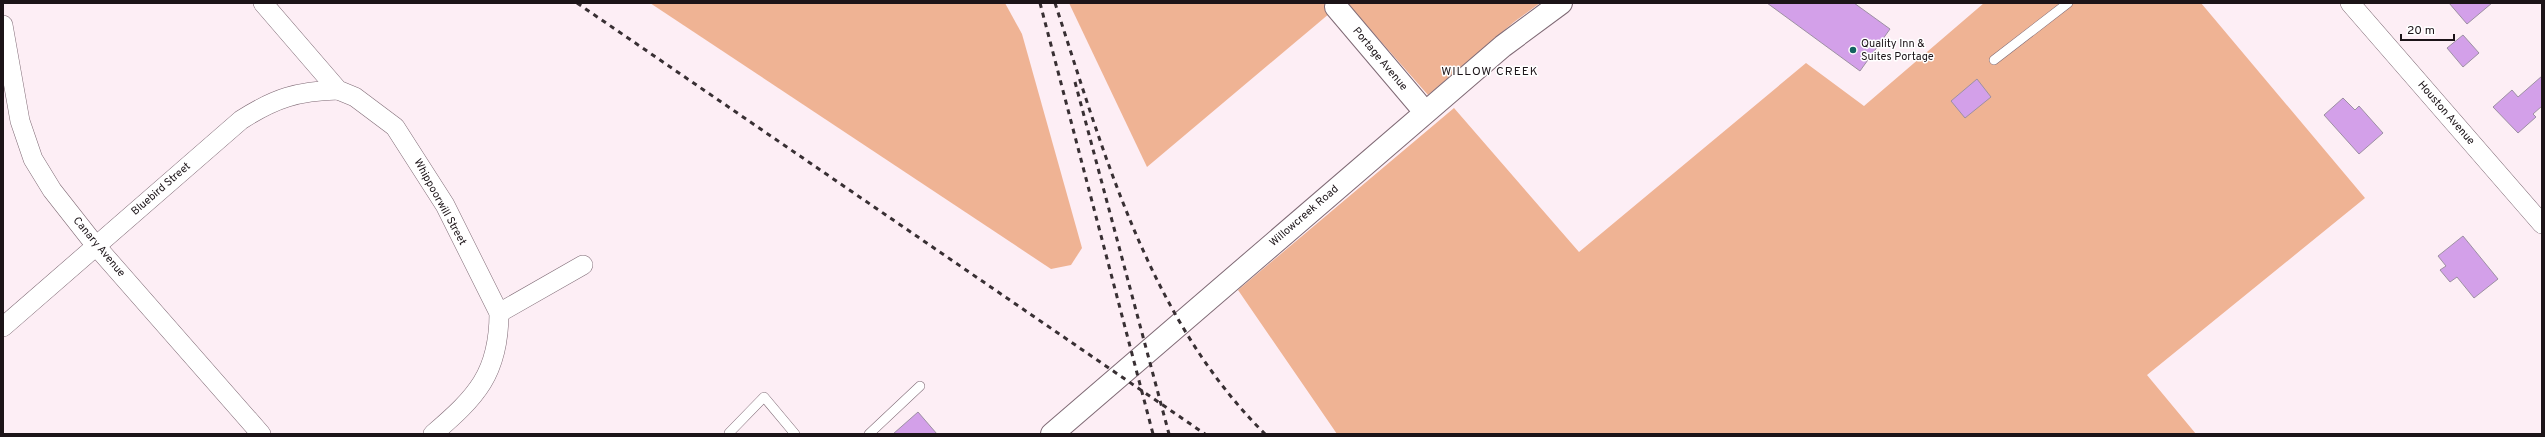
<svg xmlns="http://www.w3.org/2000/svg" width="2545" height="437" viewBox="0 0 2545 437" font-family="Overpass,sans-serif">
	<rect width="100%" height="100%" fill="#fdeef5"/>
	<g fill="#efb394">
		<polygon points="650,3 1005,3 1022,34 1082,248 1071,265 1051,269"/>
		<polygon points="1069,3 1342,3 1147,167"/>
		<polygon points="1347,3 1540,3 1514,22 1428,95"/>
		<polygon points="1984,3 2201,3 2365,198 2147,375 2196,434 1337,434 1238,290 1454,108 1579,252 1806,63 1864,106"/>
	</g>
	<g fill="#d3a0e9" stroke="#9d90a3">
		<polygon points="1767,3 1854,3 1890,29 1860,71"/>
		<polygon points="2449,3 2492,3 2467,24"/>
		<polygon points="2463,35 2479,53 2463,67 2447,48"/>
		<polygon points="2542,76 2542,106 2533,114 2536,117 2518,133 2493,107 2512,90 2518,97"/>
		<polygon points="1977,79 1991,97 1965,118 1951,101"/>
		<polygon points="2343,98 2355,110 2359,106 2383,133 2359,154 2324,115"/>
		<polygon points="2463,236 2498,279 2474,298 2457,277 2450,282 2440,270 2446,266 2438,256"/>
		<polygon points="918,412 937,434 893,434"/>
	</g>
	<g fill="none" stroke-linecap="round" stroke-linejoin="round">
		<g stroke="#7f6a75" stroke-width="10">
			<g id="lane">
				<polyline points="1994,60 2068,3"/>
				<polyline points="729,433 764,397 795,434"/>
				<polyline points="869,434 920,386"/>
			</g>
		</g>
		<g stroke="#7f6a75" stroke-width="20">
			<g id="street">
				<path d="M 263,3 L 338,90 L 355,97 L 395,127 L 445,205 L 499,313 C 499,374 476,397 433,434"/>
				<polyline points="2350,3 2542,224"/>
				<polyline points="3,25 20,121 33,159 52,190 96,246 261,434"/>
				<polyline points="499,313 583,265"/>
				<path d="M 3,327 L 241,120 C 275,98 298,91 338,90"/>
			</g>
		</g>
		<g stroke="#7f6a75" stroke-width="24">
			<g id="secondary">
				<polyline points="1336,7 1425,112"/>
				<polyline points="1052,434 1503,46 1561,3"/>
			</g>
		</g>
		<use href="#lane" stroke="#fff" stroke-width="9"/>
		<use href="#street" stroke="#fff" stroke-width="19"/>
		<use href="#secondary" stroke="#fff" stroke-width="22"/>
		<g stroke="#382f33" stroke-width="3" stroke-dasharray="5 5" stroke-linecap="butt">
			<polyline points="577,3 1205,434"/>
			<polyline points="1040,3 1153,434"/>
			<path d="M 1055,3 C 1104,153 1149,319 1265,434"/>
			<polyline points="1075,82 1169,434"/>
		</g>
	</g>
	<circle fill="#146361" stroke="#fff" stroke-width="1.5" cx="1853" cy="50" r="4"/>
	<g text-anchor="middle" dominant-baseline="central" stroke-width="3" stroke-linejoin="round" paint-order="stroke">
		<g font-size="11" fill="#1c1418" stroke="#fff" text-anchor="start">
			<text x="1861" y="44">Quality Inn &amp;<tspan x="1861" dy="13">Suites Portage</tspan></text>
		</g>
		<g font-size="11" fill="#1c1418" stroke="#fff">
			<text transform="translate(1380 59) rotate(50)">Portage Avenue</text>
			<text transform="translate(2446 113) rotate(49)">Houston Avenue</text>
			<text transform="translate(161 189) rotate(-41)">Bluebird Street</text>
			<text transform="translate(440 202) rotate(61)">Whippoorwill Street</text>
			<text transform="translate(1304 216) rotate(-41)">Willowcreek Road</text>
			<text transform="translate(99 247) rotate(50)">Canary Avenue</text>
		</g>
		<g font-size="12" letter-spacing="1" fill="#1c1418" stroke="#fff">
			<text x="1490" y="72">WILLOW CREEK</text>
		</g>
	</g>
	<rect width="2545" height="437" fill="none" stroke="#1c1418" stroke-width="8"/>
	<path d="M2401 34v6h53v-6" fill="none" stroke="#1c1418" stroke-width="2"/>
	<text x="2407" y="34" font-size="12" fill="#1c1418" stroke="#ffffff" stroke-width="3" paint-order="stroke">20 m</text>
</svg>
